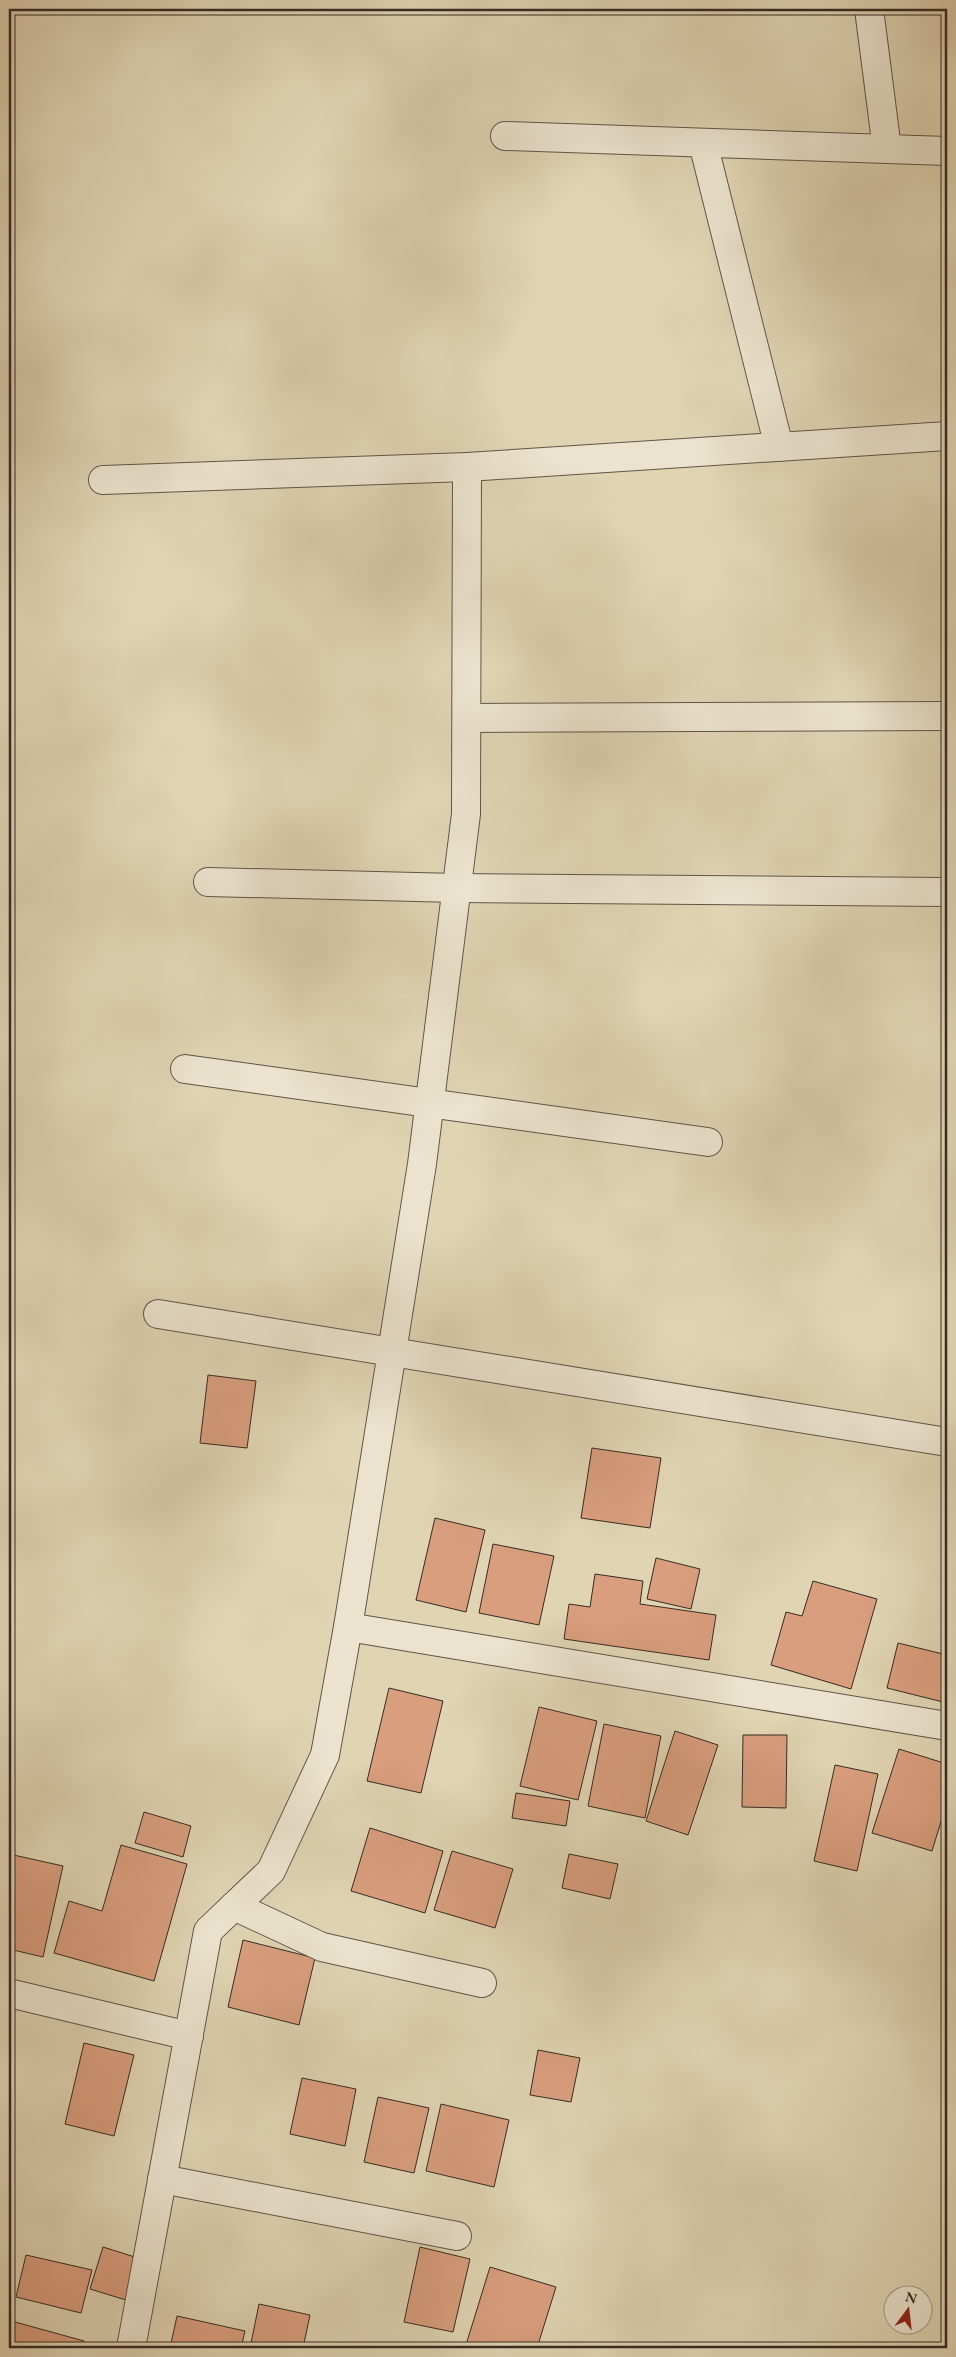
<svg xmlns="http://www.w3.org/2000/svg" width="956" height="2357" viewBox="0 0 956 2357" font-family="'EB Garamond',serif">
	<rect width="100%" height="100%" fill="#e0d4b3"/>
	<filter id="stains"><feTurbulence type="fractalNoise" baseFrequency=".004" numOctaves="4"/><feColorMatrix values="0 0 0 0 .2 0 0 0 0 .09 0 0 0 0 .02 0 0 0 .5 -.17"/></filter>
	<radialGradient id="worn" r=".72"><stop offset=".6" stop-color="#630" stop-opacity="0"/><stop offset="1" stop-color="#630" stop-opacity=".3"/></radialGradient>
	<g fill="#d99e7e" stroke="#372b25">
		<polygon points="208,1375 256,1381 247,1448 200,1443"/>
		<polygon points="592,1448 661,1458 650,1528 581,1518"/>
		<polygon points="435,1518 485,1530 466,1612 416,1600"/>
		<polygon points="493,1544 554,1556 539,1625 479,1613"/>
		<polygon points="656,1558 700,1569 691,1609 647,1599"/>
		<polygon points="595,1574 643,1581 640,1604 716,1615 709,1660 564,1639 569,1604 590,1607"/>
		<polygon points="813,1581 877,1599 851,1689 771,1665 786,1612 802,1616"/>
		<polygon points="898,1643 947,1655 947,1703 887,1688"/>
		<polygon points="389,1688 443,1701 421,1793 367,1781"/>
		<polygon points="539,1707 597,1721 578,1800 520,1786"/>
		<polygon points="604,1724 661,1736 645,1818 588,1806"/>
		<polygon points="675,1731 718,1745 688,1835 646,1821"/>
		<polygon points="743,1735 787,1735 786,1808 742,1807"/>
		<polygon points="899,1749 947,1764 947,1802 932,1851 872,1833"/>
		<polygon points="835,1765 878,1774 857,1871 814,1861"/>
		<polygon points="516,1793 570,1801 566,1826 512,1818"/>
		<polygon points="144,1812 191,1826 183,1857 135,1843"/>
		<polygon points="370,1828 443,1851 425,1913 351,1891"/>
		<polygon points="121,1845 187,1864 154,1981 54,1953 69,1901 102,1911"/>
		<polygon points="452,1851 513,1869 495,1928 434,1910"/>
		<polygon points="9,1854 63,1866 43,1957 9,1949"/>
		<polygon points="569,1854 618,1864 610,1899 562,1888"/>
		<polygon points="243,1940 315,1958 299,2025 228,2007"/>
		<polygon points="84,2043 134,2055 114,2136 65,2124"/>
		<polygon points="538,2050 580,2058 571,2102 530,2095"/>
		<polygon points="302,2078 356,2089 345,2146 290,2134"/>
		<polygon points="378,2097 429,2108 414,2173 364,2162"/>
		<polygon points="441,2104 509,2120 494,2187 426,2171"/>
		<polygon points="103,2247 138,2258 126,2300 90,2289"/>
		<polygon points="420,2247 470,2259 453,2332 404,2322"/>
		<polygon points="26,2255 92,2270 81,2313 16,2297"/>
		<polygon points="490,2267 556,2287 537,2348 465,2348"/>
		<polygon points="259,2304 310,2315 303,2348 250,2348"/>
		<polygon points="177,2316 245,2331 241,2348 170,2348"/>
		<polygon points="15,2322 84,2341 82,2348 9,2348"/>
	</g>
	<g fill="none" stroke-linecap="round" stroke-linejoin="round">
		<g stroke="#615548" stroke-width="30">
			<g id="minor">
				<polyline points="869,9 887,149"/>
				<polyline points="505,136 947,151"/>
				<polyline points="703,143 779,447"/>
				<polyline points="103,480 467,467 947,436"/>
				<polyline points="467,718 947,716"/>
				<polyline points="208,882 457,888 947,892"/>
				<polyline points="185,1069 708,1142"/>
				<polyline points="158,1314 947,1442"/>
				<polyline points="348,1627 947,1726"/>
				<polyline points="234,1906 322,1947 482,1983"/>
				<polyline points="9,1993 189,2036"/>
				<polyline points="162,2179 457,2236"/>
				<polyline points="131,2348 208,1931 271,1871 325,1755 348,1627 422,1164 466,814 467,467"/>
			</g>
		</g>
		<use href="#minor" stroke="#ebe3ce" stroke-width="28"/>
	</g>
	<rect width="956" height="2357" fill="none" stroke="#e0d4b3" stroke-width="30"/>
	<rect x="10" y="10" width="936" height="2337" fill="none" stroke="#372b25" stroke-width="2.5"/>
	<rect x="15" y="15" width="926" height="2327" fill="none" stroke="#372b25"/>
	<g transform="translate(908 2310) rotate(15)"><circle r="24" fill="#ebe3ce" stroke="#a3998a"/>
	<path d="M0-4L9 19L0 12L-9 19Z" fill="#8f2418"/>
	<text y="-8" font-size="14" font-weight="bold" text-anchor="middle" fill="#372b25">N</text>
	</g>
	<rect width="100%" height="100%" filter="url(#stains)"/>
	<rect width="100%" height="100%" fill="url(#worn)"/>
</svg>
